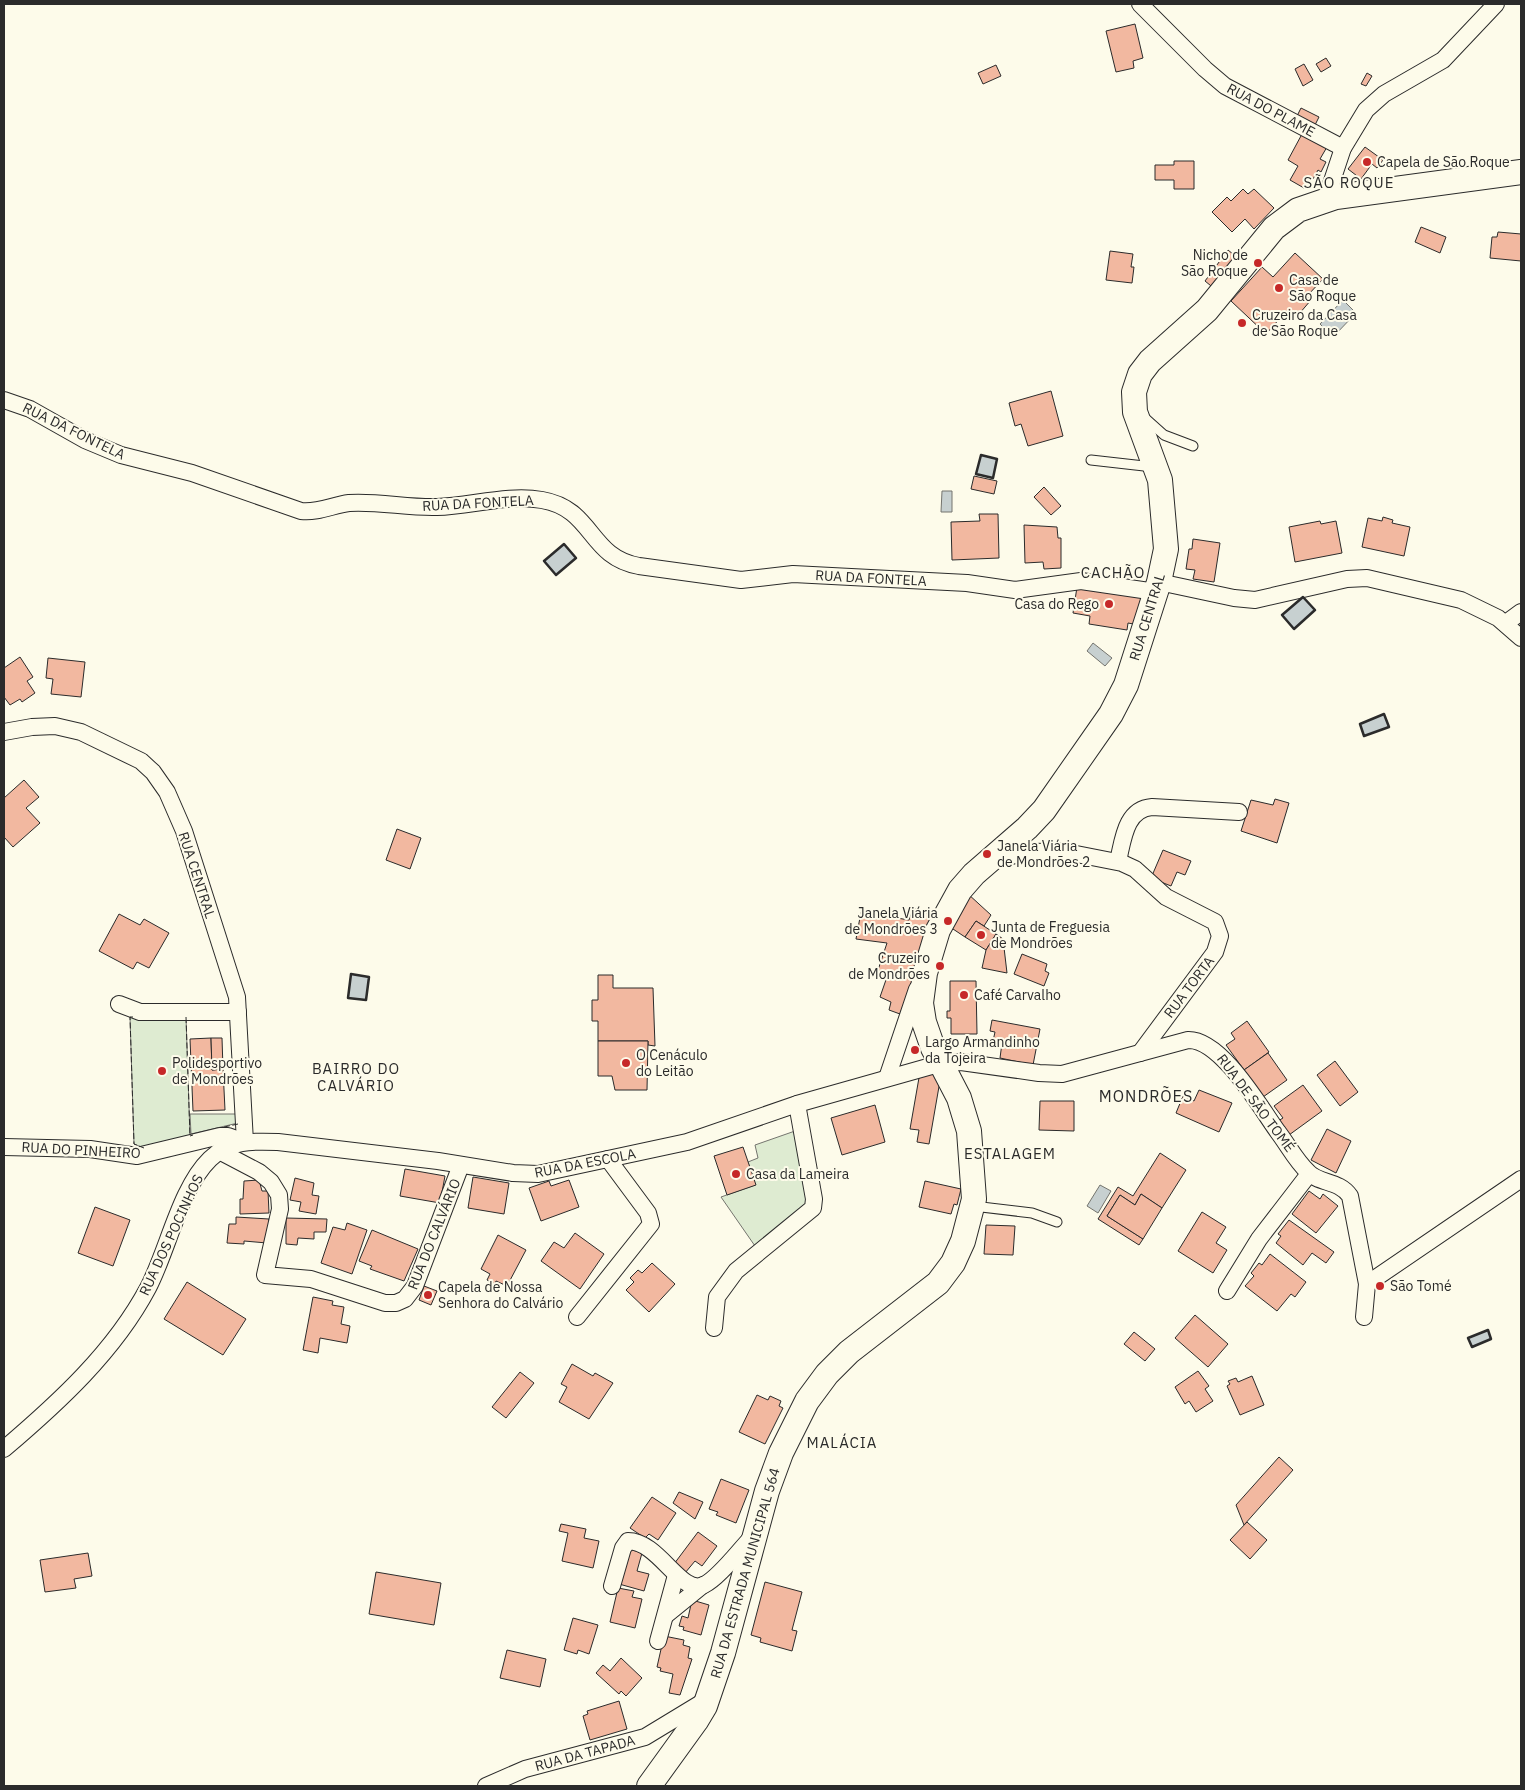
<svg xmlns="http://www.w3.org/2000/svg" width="1525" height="1790" viewBox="0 0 1525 1790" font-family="'IBM Plex Sans',sans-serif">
	<rect width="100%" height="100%" fill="#fdfbea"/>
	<g fill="#deebd1" stroke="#74746e">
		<polygon points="130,1017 186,1017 190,1136 144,1148 134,1144"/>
		<polygon points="190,1114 238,1114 238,1123 191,1134"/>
		<polygon points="795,1131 810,1204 755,1246 721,1197 755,1185 748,1162 758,1158 755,1145"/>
	</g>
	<g fill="#c7d0d0" stroke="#74746e">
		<polygon points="1343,300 1356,313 1333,337 1320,324"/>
		<polygon points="981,455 997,459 993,478 976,474"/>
		<polygon points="942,491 952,491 952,512 941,512"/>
		<polygon points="564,544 576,558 556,575 544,561"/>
		<polygon points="1303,597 1315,610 1294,629 1282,615"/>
		<polygon points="1093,643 1112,658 1105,666 1087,651"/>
		<polygon points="1384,714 1389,727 1364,736 1360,724"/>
		<polygon points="351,974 369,977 366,1000 348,998"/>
		<polygon points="1100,1185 1111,1191 1098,1213 1087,1206"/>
		<polygon points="1488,1330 1491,1339 1472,1347 1468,1338"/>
	</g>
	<g fill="#f2b8a0" stroke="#2b2b2b">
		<polygon points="1135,24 1143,58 1133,61 1134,68 1116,72 1106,31"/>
		<polygon points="1326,58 1331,66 1321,72 1316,64"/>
		<polygon points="1304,64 1313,80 1303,86 1295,69"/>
		<polygon points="996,65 1001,76 983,84 978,73"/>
		<polygon points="1367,73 1372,76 1366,86 1361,84"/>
		<polygon points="1301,108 1319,117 1314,127 1296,118"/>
		<polygon points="1302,134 1327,147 1320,159 1326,162 1321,172 1318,170 1313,179 1310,178 1304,188 1290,180 1298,166 1288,160"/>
		<polygon points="1365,147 1383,160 1377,168 1372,164 1361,179 1348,169"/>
		<polygon points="1174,161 1194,161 1194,189 1174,189 1174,180 1155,180 1155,165 1174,165"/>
		<polygon points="1243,189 1248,194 1254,189 1274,208 1254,229 1245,219 1232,232 1212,212 1227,197 1231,201"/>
		<polygon points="1421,227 1446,237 1440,253 1415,242"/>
		<polygon points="1498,232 1521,234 1521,261 1490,258 1492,237 1497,237"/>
		<polygon points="1228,250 1239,259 1216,290 1205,281"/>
		<polygon points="1110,251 1133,254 1131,267 1134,267 1132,283 1106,280"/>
		<polygon points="1295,253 1323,279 1307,296 1311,300 1299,314 1282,316 1266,334 1231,301 1262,267 1273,277"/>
		<polygon points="1051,391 1063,436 1028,446 1021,424 1015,426 1009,403"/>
		<polygon points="974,476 997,481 994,494 971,489"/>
		<polygon points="1044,487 1061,506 1051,515 1034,497"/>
		<polygon points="979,514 998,514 999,558 952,560 951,522 980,521"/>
		<polygon points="1383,517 1393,520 1392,523 1410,527 1404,556 1362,547 1368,518 1382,521"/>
		<polygon points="1320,521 1321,524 1336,521 1342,553 1295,562 1289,527"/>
		<polygon points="1024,525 1057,527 1058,538 1061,538 1061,568 1044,569 1043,562 1025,563"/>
		<polygon points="1193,539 1220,543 1214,582 1193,579 1195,570 1186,569 1189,549 1192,549"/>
		<polygon points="1077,587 1144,595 1139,625 1128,623 1127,630 1089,624 1090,616 1073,613"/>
		<polygon points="20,657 33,677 27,681 35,693 22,702 20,699 10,705 4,697 4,668"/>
		<polygon points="48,658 85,662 81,697 51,694 53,679 46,678"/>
		<polygon points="24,780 39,797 26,808 40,823 13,847 4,837 4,798"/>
		<polygon points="1275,799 1289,803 1277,843 1241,831 1251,800 1273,805"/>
		<polygon points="397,829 421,838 410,869 386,860"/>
		<polygon points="1163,850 1191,861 1185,875 1177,872 1171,886 1151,878"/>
		<polygon points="967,893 991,915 984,926 976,921 965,937 947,925"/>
		<polygon points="913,908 936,917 900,1014 889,1010 891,1002 880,997 888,974 878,970 887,943 856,939 861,912 909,920"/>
		<polygon points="119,914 140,925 144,919 169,933 149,968 137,962 133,969 99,951"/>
		<polygon points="976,921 996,934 986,950 965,937"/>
		<polygon points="996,934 1003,939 1007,973 982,968 986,950"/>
		<polygon points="1022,954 1047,964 1045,971 1049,973 1044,986 1014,974"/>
		<polygon points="598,975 613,975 613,988 653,988 655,1046 648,1045 648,1041 598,1041 598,1021 592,1021 592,1000 598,1000"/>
		<polygon points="950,981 976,981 977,1034 951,1034 951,1018 947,1018 947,1011 950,1011"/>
		<polygon points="992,1020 1040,1029 1033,1065 1000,1058 1002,1043 993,1041 995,1032 990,1031"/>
		<polygon points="1247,1021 1269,1052 1244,1070 1226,1045 1235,1039 1231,1033"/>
		<polygon points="211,1038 212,1070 223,1069 225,1110 193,1111 190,1039"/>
		<polygon points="211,1038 222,1038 223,1069 212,1070"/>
		<polygon points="598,1041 648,1041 647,1090 615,1090 612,1076 598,1076"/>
		<polygon points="1268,1053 1287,1080 1263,1097 1244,1070"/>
		<polygon points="1335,1061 1358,1092 1340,1106 1317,1075"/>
		<polygon points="920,1072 941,1075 929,1144 917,1142 919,1130 910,1129"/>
		<polygon points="1303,1085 1322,1111 1289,1135 1278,1121 1283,1118 1274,1106"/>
		<polygon points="1199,1090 1232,1103 1219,1132 1176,1113 1183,1096 1194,1101"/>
		<polygon points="1040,1101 1074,1101 1074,1131 1039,1130"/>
		<polygon points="875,1105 885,1142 842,1155 831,1118"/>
		<polygon points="1327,1129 1351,1141 1336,1173 1311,1160"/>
		<polygon points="743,1147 756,1185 727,1195 714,1156"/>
		<polygon points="1160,1153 1186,1170 1162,1208 1141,1194 1135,1205 1120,1195 1107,1216 1143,1239 1139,1245 1098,1219 1118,1187 1133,1196"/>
		<polygon points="405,1169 445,1176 440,1203 400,1196"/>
		<polygon points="473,1177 509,1183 504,1214 468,1208"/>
		<polygon points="295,1178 314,1183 312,1195 319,1196 316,1214 299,1211 301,1202 290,1200"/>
		<polygon points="259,1180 262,1191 268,1191 269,1213 240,1214 240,1199 243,1199 244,1181"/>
		<polygon points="569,1180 579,1207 541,1221 529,1188 549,1181 551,1186"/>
		<polygon points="925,1181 961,1189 957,1205 954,1204 951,1214 919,1207"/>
		<polygon points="1309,1191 1320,1199 1323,1194 1338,1206 1316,1233 1292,1214"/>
		<polygon points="1141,1194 1162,1208 1143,1239 1107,1216 1120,1195 1135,1205"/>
		<polygon points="95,1207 130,1220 113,1266 78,1253"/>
		<polygon points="1202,1212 1226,1227 1216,1243 1227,1250 1213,1273 1178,1251"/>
		<polygon points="236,1217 269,1219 267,1243 244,1241 244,1244 227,1243 229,1224 236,1224"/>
		<polygon points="286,1218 327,1219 326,1232 314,1232 314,1239 298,1238 297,1245 286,1244"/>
		<polygon points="1289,1220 1334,1252 1326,1263 1312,1253 1303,1265 1276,1243 1281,1236 1278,1234"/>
		<polygon points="347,1223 367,1230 352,1274 321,1263 333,1227 345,1230"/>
		<polygon points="986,1225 1015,1226 1013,1255 984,1254"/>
		<polygon points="372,1230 418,1249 404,1281 370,1269 372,1266 359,1261"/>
		<polygon points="575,1233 604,1254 580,1289 541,1261 554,1242 564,1248"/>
		<polygon points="498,1235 526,1250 507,1286 496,1281 495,1284 487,1280 490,1274 481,1269"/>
		<polygon points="1270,1254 1306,1282 1295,1297 1291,1294 1277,1311 1245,1286 1254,1276 1251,1273 1259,1263 1262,1265"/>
		<polygon points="652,1263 675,1284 649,1312 626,1290 634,1282 630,1278 638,1270 642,1273"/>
		<polygon points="187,1282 246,1319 223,1355 164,1319"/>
		<polygon points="424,1286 437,1291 431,1305 419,1300"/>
		<polygon points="313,1297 333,1301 332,1305 344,1307 341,1324 350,1326 347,1343 320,1338 318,1353 303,1350"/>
		<polygon points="1195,1315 1228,1344 1208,1367 1175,1338"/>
		<polygon points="1134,1332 1155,1349 1145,1361 1124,1344"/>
		<polygon points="572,1364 593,1376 595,1373 613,1383 589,1419 559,1402 567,1387 561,1384"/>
		<polygon points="1198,1371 1209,1386 1205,1389 1213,1401 1196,1412 1189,1401 1185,1404 1175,1387"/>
		<polygon points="520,1372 534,1383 506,1418 492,1407"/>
		<polygon points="1252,1376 1264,1405 1240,1415 1227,1386 1230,1384 1228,1381 1236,1378 1238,1382"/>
		<polygon points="757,1395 768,1400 770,1396 781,1401 779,1406 783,1408 765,1444 739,1432"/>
		<polygon points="1279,1457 1293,1470 1244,1525 1236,1505"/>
		<polygon points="721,1479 749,1490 736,1523 716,1515 718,1512 709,1509"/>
		<polygon points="679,1492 703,1502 695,1519 673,1503"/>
		<polygon points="652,1497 676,1513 658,1540 649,1534 645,1538 630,1528"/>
		<polygon points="1247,1522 1267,1540 1250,1559 1230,1540"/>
		<polygon points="561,1524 586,1529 584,1538 599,1541 593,1568 562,1561 568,1533 559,1531"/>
		<polygon points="698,1532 717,1546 702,1566 695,1561 685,1573 674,1564"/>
		<polygon points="629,1549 642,1553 637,1571 649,1574 644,1591 619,1584"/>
		<polygon points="88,1553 92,1576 74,1579 76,1588 45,1592 40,1560"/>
		<polygon points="376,1572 441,1583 434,1625 369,1614"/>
		<polygon points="765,1582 802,1592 792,1630 797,1631 792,1651 760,1642 761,1638 751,1635"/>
		<polygon points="618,1588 634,1591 632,1597 642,1599 635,1628 610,1622"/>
		<polygon points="692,1600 709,1605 701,1635 683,1630 684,1627 679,1626 682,1616 688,1618"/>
		<polygon points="573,1618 598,1625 589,1654 578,1650 577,1654 564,1650"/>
		<polygon points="664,1636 684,1640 683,1645 690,1647 688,1658 692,1659 680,1695 669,1693 673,1674 660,1671 661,1668 657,1667"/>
		<polygon points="507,1650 546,1659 540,1687 500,1678"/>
		<polygon points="621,1658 642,1678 626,1696 621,1691 619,1694 596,1673 603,1665 610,1671"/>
		<polygon points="619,1701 627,1729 590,1740 583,1716 588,1714 587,1711"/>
	</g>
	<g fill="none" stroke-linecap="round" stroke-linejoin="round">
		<g stroke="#2b2b2b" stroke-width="11">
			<g id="service">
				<polyline points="1145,418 1164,435 1193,446"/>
				<polyline points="1091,460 1153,467"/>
				<polyline points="973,1206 1032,1213 1057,1222"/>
			</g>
		</g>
		<g stroke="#2b2b2b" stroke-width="18">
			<g id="minor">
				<polyline points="1140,4 1205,69 1225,86 1343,148"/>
				<polyline points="1326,199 1343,148 1366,110 1384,94 1443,60 1496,4"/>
				<path d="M 4,400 L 30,409 L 85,440 L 121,455 L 192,473 L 301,511 C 318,513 333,505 349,503 C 378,501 408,508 437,507 C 471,506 508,494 542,500 C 594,509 588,557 639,566 L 741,580 L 793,574 L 967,583 L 1015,590 L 1081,581 L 1156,592"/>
				<polyline points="1159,582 1234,598 1255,600 1347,579 1367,578 1461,600 1498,618 1521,638"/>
				<polyline points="1506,623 1521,612"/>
				<polyline points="4,732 32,727 55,726 81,732 141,761 153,772 167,792 184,831 237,997 245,1142"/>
				<polyline points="992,859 1035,852 1061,851 1122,863 1135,869 1166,897 1215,922 1220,936 1215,952 1140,1053"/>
				<path d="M 1118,861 C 1123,841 1125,809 1152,807 L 1239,812"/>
				<polyline points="119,1004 140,1012 238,1012"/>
				<polyline points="887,1078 917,989"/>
				<polyline points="4,1147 90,1149 137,1156 220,1136 228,1136 245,1142"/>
				<polyline points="219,1151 259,1172 271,1182 279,1195 280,1209 265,1275 311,1279 385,1303 396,1303 405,1299 415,1286 461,1165"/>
				<polyline points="1367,1284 1521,1179"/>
				<polyline points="1227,1291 1259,1239 1309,1174"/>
				<polyline points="577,1317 651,1224 648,1213 608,1159"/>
				<polyline points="714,1328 717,1297 736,1271 813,1208 814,1199 797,1104"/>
				<path d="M 4,1449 C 58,1403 114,1352 148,1288 C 168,1250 180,1188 210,1159 C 229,1140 253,1141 278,1142 L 438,1161 L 513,1173 L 538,1174 L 687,1142 L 797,1104 L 942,1063 L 961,1062 L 1039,1073 L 1062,1074 L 1188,1040 C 1221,1039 1260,1107 1278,1132 C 1288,1145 1296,1161 1308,1172 C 1319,1184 1339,1180 1350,1196 L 1367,1284 L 1364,1317"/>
				<path d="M 612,1586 L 623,1548 L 628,1541 C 659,1541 681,1596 704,1585 C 720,1577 740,1549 753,1536"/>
				<polyline points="666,1615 703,1585"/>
				<polyline points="658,1641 676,1575"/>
				<polyline points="486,1786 525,1769 645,1737 706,1700"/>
			</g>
		</g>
		<g stroke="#2b2b2b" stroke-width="26">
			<polyline id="secondary" points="649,1786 696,1721 705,1706 723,1653 767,1491 781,1453 807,1401 827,1374 849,1352 938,1283 953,1263 963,1241 974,1199 969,1131 959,1098 933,1048 924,1022 921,1003 925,973 938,930 960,890 974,874 1027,828 1044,810 1111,714 1126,685 1159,582 1166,549 1160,480 1135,412 1134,392 1140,374 1150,361 1207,310 1274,228 1298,210 1336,197 1521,172"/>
		</g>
		<use href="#service" stroke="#fdfbea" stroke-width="9"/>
		<use href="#minor" stroke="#fdfbea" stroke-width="16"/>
		<use href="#secondary" stroke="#fdfbea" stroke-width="24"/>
		<g stroke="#2b2b2b" stroke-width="1" stroke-dasharray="6 2.5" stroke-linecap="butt">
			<polyline points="133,1017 130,1017 134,1144 144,1148"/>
			<polyline points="186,1017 190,1136 193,1135"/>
			<polyline points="224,1127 238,1124"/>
		</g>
		<g stroke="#2b2b2b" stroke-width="2.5">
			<polygon points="981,455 997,459 993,478 976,474"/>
			<polygon points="564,544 576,558 556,575 544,561"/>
			<polygon points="1303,597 1315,610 1294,629 1282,615"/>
			<polygon points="1384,714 1389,727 1364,736 1360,724"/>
			<polygon points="351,974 369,977 366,1000 348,998"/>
			<polygon points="1488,1330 1491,1339 1472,1347 1468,1338"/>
		</g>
	</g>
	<g fill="#c62828" stroke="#fdfbea" stroke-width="2">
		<circle cx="1367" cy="162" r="5"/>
		<circle cx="1258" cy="263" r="5"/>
		<circle cx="1279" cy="288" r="5"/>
		<circle cx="1242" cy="323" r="5"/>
		<circle cx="1109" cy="604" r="5"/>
		<circle cx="987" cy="854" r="5"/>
		<circle cx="948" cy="921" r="5"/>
		<circle cx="981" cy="935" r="5"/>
		<circle cx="940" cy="966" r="5"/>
		<circle cx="964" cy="995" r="5"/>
		<circle cx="915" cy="1050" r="5"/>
		<circle cx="626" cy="1063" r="5"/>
		<circle cx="162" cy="1071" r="5"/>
		<circle cx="736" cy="1174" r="5"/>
		<circle cx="1380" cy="1286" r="5"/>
		<circle cx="428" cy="1295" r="5"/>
	</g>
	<g text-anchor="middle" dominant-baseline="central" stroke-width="4" stroke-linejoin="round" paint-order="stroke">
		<g font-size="14" fill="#2b2b2b" stroke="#fdfbea">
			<text transform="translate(1271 110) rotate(28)">RUA DO PLAME</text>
			<text transform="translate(74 431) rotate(26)">RUA DA FONTELA</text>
			<text transform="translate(478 503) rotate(-3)">RUA DA FONTELA</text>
			<text transform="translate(871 578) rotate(3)">RUA DA FONTELA</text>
			<text transform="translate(1147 617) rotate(-73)">RUA CENTRAL</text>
			<text transform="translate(197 875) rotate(72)">RUA CENTRAL</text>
			<text transform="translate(1189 987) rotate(-53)">RUA TORTA</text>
			<text transform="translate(1256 1103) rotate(53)">RUA DE SÃO TOMÉ</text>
			<text transform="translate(81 1150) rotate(3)">RUA DO PINHEIRO</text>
			<text transform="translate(585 1163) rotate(-11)">RUA DA ESCOLA</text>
			<text transform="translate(434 1234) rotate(-68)">RUA DO CALVÁRIO</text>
			<text transform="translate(171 1235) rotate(-65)">RUA DOS POCINHOS</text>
			<text transform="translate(745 1573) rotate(-74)">RUA DA ESTRADA MUNICIPAL 564</text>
			<text transform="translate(585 1753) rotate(-15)">RUA DA TAPADA</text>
		</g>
		<g font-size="14" fill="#2b2b2b" stroke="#fdfbea" text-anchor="start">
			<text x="1377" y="162">Capela de São Roque</text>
			<text x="1248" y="255" text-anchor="end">Nicho de<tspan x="1248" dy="16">São Roque</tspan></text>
			<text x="1289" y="280">Casa de<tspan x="1289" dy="16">São Roque</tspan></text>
			<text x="1252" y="315">Cruzeiro da Casa<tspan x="1252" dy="16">de São Roque</tspan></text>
			<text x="1099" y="604" text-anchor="end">Casa do Rego</text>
			<text x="997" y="846">Janela Viária<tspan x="997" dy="16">de Mondrões 2</tspan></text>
			<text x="938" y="913" text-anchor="end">Janela Viária<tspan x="938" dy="16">de Mondrões 3</tspan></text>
			<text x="991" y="927">Junta de Freguesia<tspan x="991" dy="16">de Mondrões</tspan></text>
			<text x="930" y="958" text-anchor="end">Cruzeiro<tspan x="930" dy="16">de Mondrões</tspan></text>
			<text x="974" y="995">Café Carvalho</text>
			<text x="925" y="1042">Largo Armandinho<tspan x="925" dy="16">da Tojeira</tspan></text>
			<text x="636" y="1055">O Cenáculo<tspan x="636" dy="16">do Leitão</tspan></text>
			<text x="172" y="1063">Polidesportivo<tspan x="172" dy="16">de Mondrões</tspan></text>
			<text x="746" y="1174">Casa da Lameira</text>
			<text x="1390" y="1286">São Tomé</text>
			<text x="438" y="1287">Capela de Nossa<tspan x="438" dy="16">Senhora do Calvário</tspan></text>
		</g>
		<g font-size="15" letter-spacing="1" fill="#2b2b2b" stroke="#fdfbea">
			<text x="1349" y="182">SÃO ROQUE</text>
			<text x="1113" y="572">CACHÃO</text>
			<text x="356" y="1068">BAIRRO DO<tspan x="356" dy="17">CALVÁRIO</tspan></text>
			<text x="1010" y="1153">ESTALAGEM</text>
			<text x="842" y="1442">MALÁCIA</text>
		</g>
		<g font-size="16" letter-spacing="1" fill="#2b2b2b" stroke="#fdfbea">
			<text x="1146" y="1096">MONDRÕES</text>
		</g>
	</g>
	<rect width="1525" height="1790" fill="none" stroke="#2b2b2b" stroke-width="10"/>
</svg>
